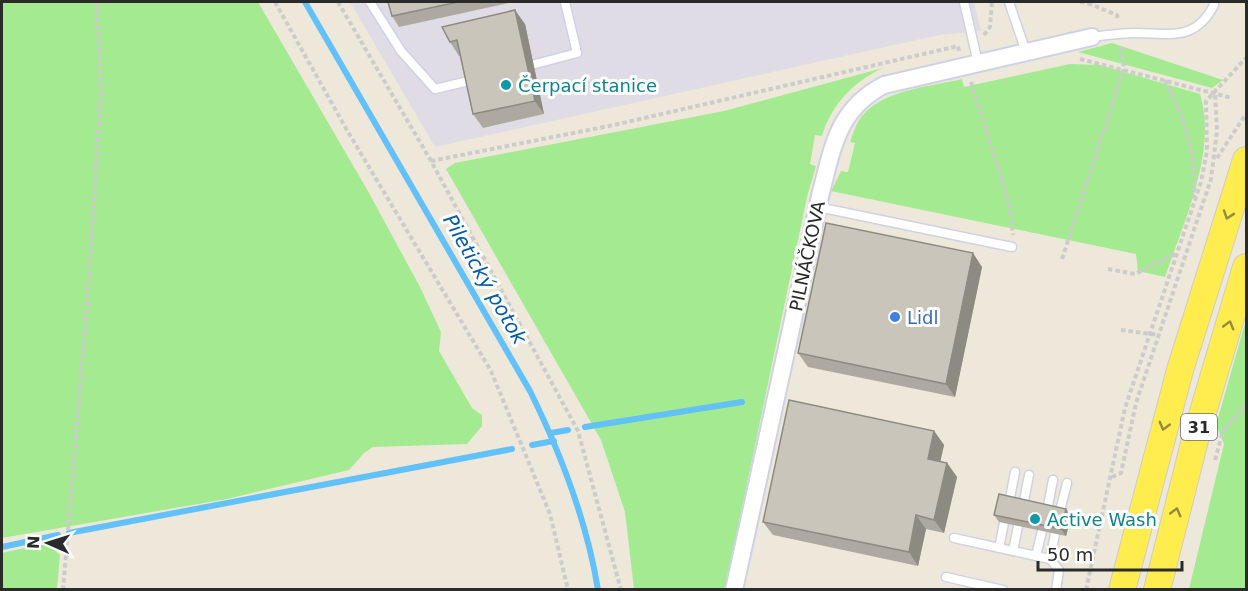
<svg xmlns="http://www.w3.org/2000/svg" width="1248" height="591" viewBox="0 0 1248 591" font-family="'DejaVu Sans',sans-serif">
	<rect width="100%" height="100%" fill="#eee8da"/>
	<polygon fill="#e0dce5" points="350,2 974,2 981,31 939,35 435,147"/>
	<g fill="#a4ea91">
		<polygon points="2,2 258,2 369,193 420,287 441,332 439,351 472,408 482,415 482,426 467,444 373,447 364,453 349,470 227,499 2,538"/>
		<polygon points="1112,43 1223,80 1212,88 1078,52"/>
		<path d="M 1070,64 L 1100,65 L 1200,94 C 1218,150 1183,224 1165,277 L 1138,271 L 1136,254 L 831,191 L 841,171 L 848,172 L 855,143 L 850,142 C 853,134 856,123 862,116 C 884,89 930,87 962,79 L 964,87 Z"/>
		<path d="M 883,68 C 854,81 831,105 822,136 L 815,135 L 810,164 L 816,166 L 807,197 L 725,589 L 634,589 L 625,512 L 601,440 L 446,169 L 455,163 L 724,111 Z"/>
		<polygon points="1246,320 1246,589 1189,589 1224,444 1216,425"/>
		<polygon points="47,543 60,555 57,589 2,589 2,553"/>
	</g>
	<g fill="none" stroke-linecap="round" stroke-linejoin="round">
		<g stroke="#62c0fb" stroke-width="6">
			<path d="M 305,2 L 530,391 C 561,454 587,521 598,590"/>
			<polyline points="585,427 742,402"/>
			<polyline points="551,433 568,430"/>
			<polyline points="532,445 554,441"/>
			<polyline points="69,533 512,449"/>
			<polyline points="2,547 58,535"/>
		</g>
		<g stroke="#cfd1e5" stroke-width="11">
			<g id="lane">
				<polyline points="370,2 401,51 435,89 477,79"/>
				<polyline points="964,2 978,63"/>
				<polyline points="1009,2 1026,52"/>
				<path d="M 1092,37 C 1107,35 1121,33 1135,33 C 1170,33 1195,42 1214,5"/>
				<polyline points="524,67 577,53 565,2"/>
				<polyline points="818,207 1012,247"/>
				<polyline points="1009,503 1015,472"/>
				<polyline points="1023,506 1029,475"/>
				<polyline points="1047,511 1053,480"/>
				<polyline points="1059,515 1067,483"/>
				<polyline points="954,538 1050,559 1059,570 1056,590"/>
				<polyline points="999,548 1004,523"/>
				<polyline points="1013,551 1018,526"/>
				<polyline points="1036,556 1042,531"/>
				<polyline points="1050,559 1055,534"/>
				<polyline points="946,577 1003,590"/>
			</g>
		</g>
		<g stroke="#cfd1e5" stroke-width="20">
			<path id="street" d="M 734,590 L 821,192 C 833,146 838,109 884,85 L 1092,37"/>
		</g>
		<g stroke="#ccc" stroke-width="28">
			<g id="primary">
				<polyline points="1122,590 1180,370 1246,160"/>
				<polyline points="1157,590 1197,432 1246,267"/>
			</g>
		</g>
		<g stroke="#ccc" stroke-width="4" stroke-dasharray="4.5 3" stroke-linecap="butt">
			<polyline points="275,2 348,132 491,371 550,514 568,590"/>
			<polyline points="338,2 431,161 578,431 621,590"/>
			<polyline points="1080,2 1090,4"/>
			<polyline points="1091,2 1090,4 1117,15 1118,20"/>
			<polyline points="984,35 990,27 992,2"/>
			<polyline points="1080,59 1232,98"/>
			<path d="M 1165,80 C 1185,122 1197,150 1194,198"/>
			<polyline points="971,82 1009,203 1013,235"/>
			<polyline points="1217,158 1246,114"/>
			<polyline points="431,161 614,125 958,46 959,51"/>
			<polyline points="1062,259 1124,68 1121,46"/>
			<polyline points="1108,269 1135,274 1177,253"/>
			<polyline points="1121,330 1159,335"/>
			<polyline points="1215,460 1223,431 1246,405"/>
			<polyline points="1112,477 1121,473 1136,403 1211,179 1217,131 1215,93"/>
			<polyline points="63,590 88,292 101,92 97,2"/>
			<polyline points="1086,590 1125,408 1201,182 1207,151 1206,101 1246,58"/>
		</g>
		<use href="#lane" stroke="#fff" stroke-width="8"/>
		<use href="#street" stroke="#fff" stroke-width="16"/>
		<use href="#primary" stroke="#ffec4e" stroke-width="26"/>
	</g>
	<g fill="#ada9a0">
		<polygon points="388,2 513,2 399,27 392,16"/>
		<polygon points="525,24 544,114 483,128 473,114 460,56 459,56 450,42"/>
		<polygon points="982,267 955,397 808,367 798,353"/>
		<polygon points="934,431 944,445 940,461 947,463 957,477 944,533 926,529 918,566 773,535 763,522"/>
		<polygon points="1066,509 1071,517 1066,536 999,522 994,515"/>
	</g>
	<g fill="#8d8a82">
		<polygon points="515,10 525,24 544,114 535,101"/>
		<polygon points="973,253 982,267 955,397 946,384"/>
		<polygon points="934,431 944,445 938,472 928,459"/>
		<polygon points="947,463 957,477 944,533 934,520"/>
		<polygon points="1066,509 1071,517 1066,536 1061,529"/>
		<polygon points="916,515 926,529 918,566 909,552"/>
	</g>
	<g fill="#c9c5ba" stroke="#8d8a82" stroke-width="1.5">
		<polygon points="388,2 458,2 392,16"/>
		<polygon points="515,10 535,101 473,114 457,40 450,42 442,27"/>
		<polygon points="826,223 973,253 946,384 798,353"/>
		<polygon points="789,400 934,431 928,459 947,463 934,520 916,515 909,552 763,522"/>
		<polygon points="999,494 1066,509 1061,529 994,515"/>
	</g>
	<defs><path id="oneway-chevron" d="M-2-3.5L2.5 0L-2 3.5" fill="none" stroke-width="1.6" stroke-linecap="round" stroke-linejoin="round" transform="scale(1.5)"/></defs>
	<g stroke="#948b3c">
		<use href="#oneway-chevron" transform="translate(1228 215) rotate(109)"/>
		<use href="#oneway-chevron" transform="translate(1229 325) rotate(-74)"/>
		<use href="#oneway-chevron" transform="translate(1164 426) rotate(105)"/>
		<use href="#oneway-chevron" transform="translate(1176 512) rotate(-75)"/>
	</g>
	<g fill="#0f9aa8" stroke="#fff" stroke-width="2">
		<circle cx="506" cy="85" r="6"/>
		<circle cx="1035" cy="519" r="6"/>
	</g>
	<circle fill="#3f7fe0" stroke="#fff" stroke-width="2" cx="895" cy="317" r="6"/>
	<g text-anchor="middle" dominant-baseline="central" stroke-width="6" stroke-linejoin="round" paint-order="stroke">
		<rect fill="#fff" stroke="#6a6a6a" stroke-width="1.5" x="1181" y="414" width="36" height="26" rx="4.5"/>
		<g font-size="16" font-weight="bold" fill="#2a2a2a">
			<text x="1199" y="427">31</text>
		</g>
		<g font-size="18" fill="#0d838f" stroke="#fff" text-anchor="start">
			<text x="518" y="85">Čerpací stanice</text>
			<text x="1047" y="519">Active Wash</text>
		</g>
		<g font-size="18" fill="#2a2a2a" stroke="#fff">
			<text transform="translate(807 256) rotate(-78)">PILNÁČKOVA</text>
		</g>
		<g font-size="18" fill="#366cbe" stroke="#fff" text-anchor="start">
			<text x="907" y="317">Lidl</text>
		</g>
		<g font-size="20" font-style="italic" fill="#005aa8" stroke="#fff">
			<text transform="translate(485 279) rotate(60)">Piletický potok</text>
		</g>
	</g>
	<rect width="1248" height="591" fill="none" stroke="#2a2a2a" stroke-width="6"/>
	<g transform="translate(48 543) rotate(273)" stroke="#ffffff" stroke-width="4.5" paint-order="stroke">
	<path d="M0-4.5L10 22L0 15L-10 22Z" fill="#2a2a2a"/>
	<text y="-9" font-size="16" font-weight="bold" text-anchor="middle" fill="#2a2a2a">N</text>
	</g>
	<path d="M1038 561v9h144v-9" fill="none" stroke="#2a2a2a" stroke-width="3"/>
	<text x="1047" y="561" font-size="18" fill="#2a2a2a" stroke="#ffffff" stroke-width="4.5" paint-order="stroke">50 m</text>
</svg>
